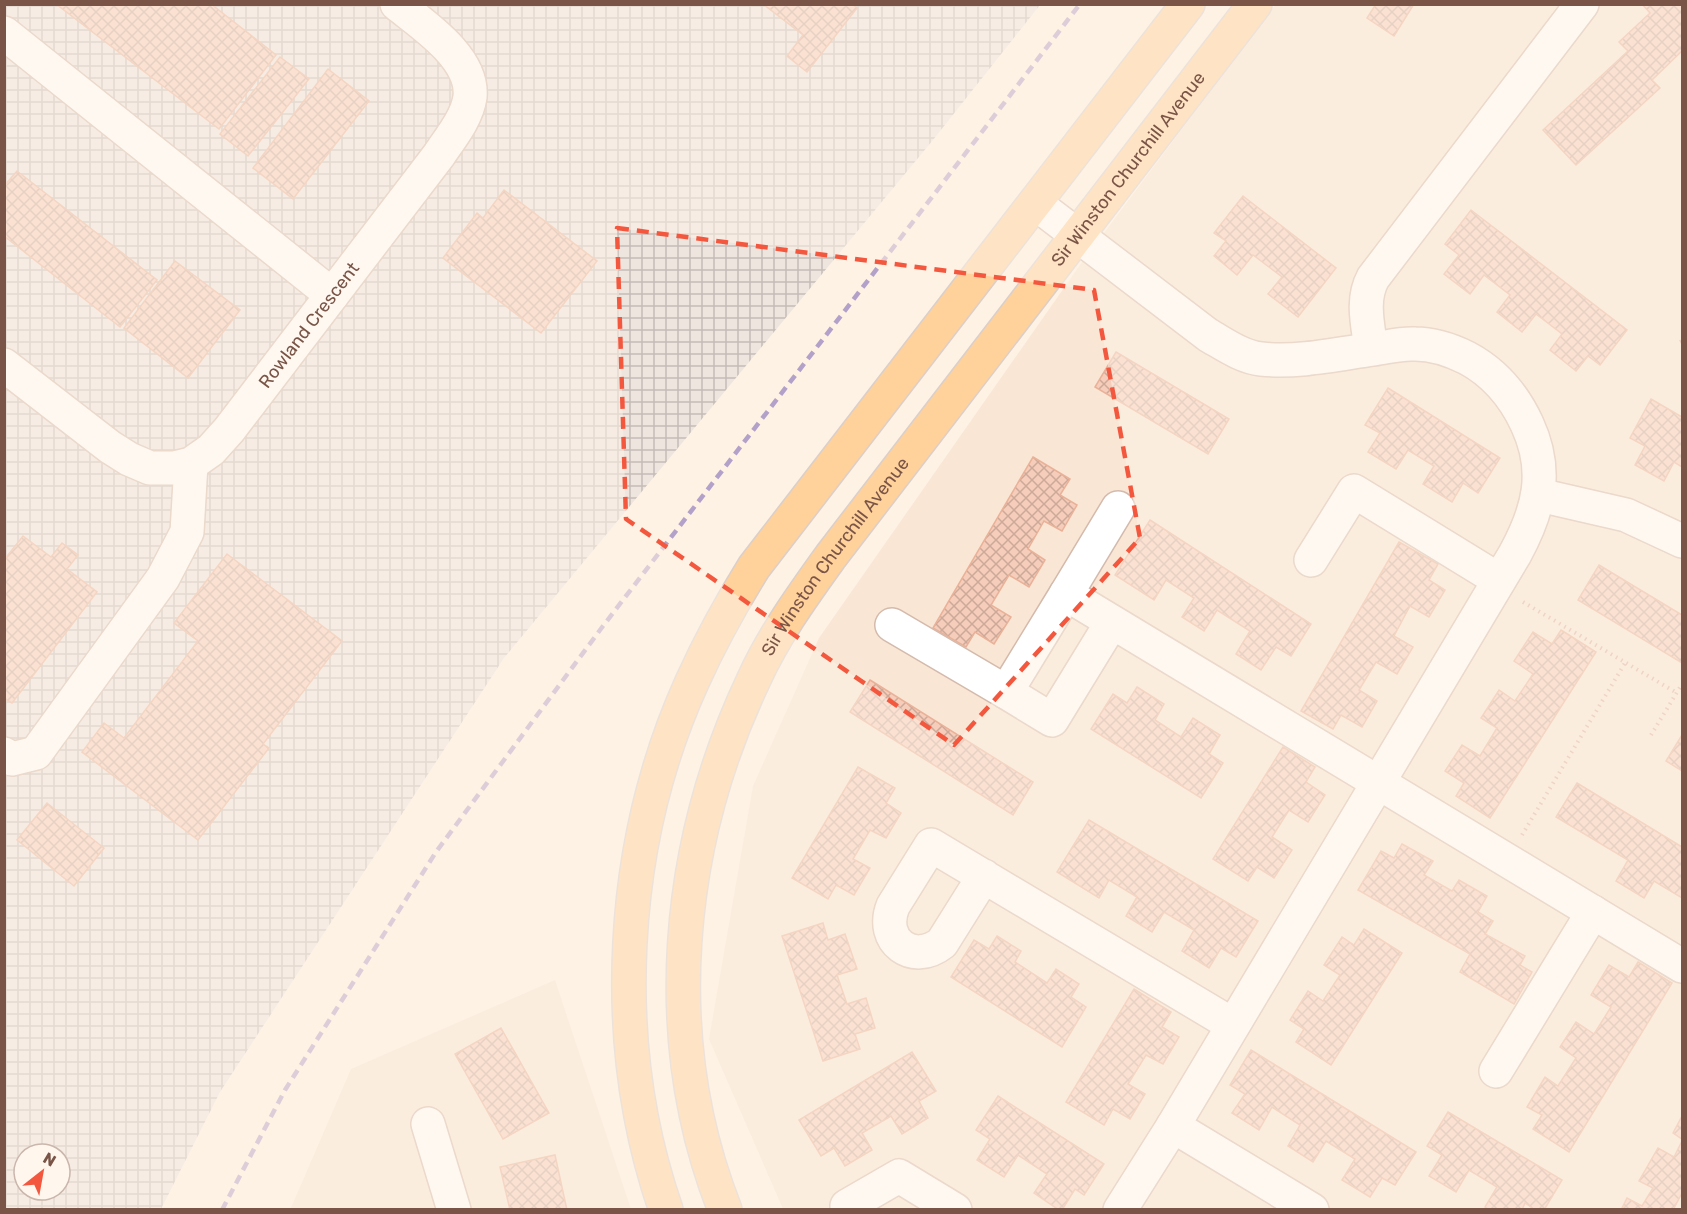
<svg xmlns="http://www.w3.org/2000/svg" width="1687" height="1214" viewBox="0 0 1687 1214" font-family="Rubik,sans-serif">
	<defs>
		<pattern id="industrial-grid" width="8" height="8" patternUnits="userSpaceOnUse" patternTransform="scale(1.5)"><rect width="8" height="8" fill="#eee5df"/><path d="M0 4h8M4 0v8" fill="none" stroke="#c6bcb7"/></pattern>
		<pattern id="building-cross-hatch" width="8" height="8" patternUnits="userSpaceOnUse" patternTransform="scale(1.5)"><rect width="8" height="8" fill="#f6cdba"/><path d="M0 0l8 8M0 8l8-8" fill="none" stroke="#cca999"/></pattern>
	</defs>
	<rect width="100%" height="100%" fill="#fef2e5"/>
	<g fill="#f9e6d5">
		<polygon points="1275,5 1682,5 1682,1209 783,1209 709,1039 753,786 819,638 1080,265"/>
		<polygon points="555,980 631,1209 290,1210 351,1069"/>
	</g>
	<path fill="url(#industrial-grid)" fill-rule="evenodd" d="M 5,5 L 1040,5 L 933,140 L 504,658 L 220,1092 L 161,1209 L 5,1210 ZM 24,1154 L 60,1154 L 60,1190 L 24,1190 Z"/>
	<g fill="url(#building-cross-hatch)" stroke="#eab198" stroke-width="1.5">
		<polygon points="56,4 211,4 276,55 219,129"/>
		<polygon points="763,4 852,4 857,8 807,72 787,56 803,35"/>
		<polygon points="1376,4 1414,4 1394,36 1367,18"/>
		<polygon points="1642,4 1682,4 1682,51 1652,80 1660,88 1576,165 1543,130 1628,51 1619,42 1650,13"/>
		<polygon points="280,57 309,79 248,156 220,134"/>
		<polygon points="328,69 369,101 293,199 253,168"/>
		<polygon points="17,171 157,280 120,327 4,236 4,186"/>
		<polygon points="504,190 597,261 541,333 443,258 477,213 483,218"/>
		<polygon points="1243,196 1336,268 1298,317 1268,294 1282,277 1253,255 1237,275 1214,256 1226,241 1214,233"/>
		<polygon points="1471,210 1627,330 1600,365 1588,356 1576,371 1550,350 1562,334 1536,314 1522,332 1497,312 1510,295 1484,275 1470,294 1444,274 1459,255 1445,244"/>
		<polygon points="175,261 240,310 188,378 124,328"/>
		<polygon points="1116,352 1229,419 1208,454 1095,387"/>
		<polygon points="1388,388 1500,458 1478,493 1463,483 1452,502 1423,484 1434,466 1408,450 1396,469 1368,452 1380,433 1365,425"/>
		<polygon points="1651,399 1682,417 1682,467 1674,462 1664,481 1635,465 1645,446 1630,438"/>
		<polygon points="1033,457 1070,479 1060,495 1077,505 1062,531 1044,521 1028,549 1045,560 1029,587 1009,575 991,605 1011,617 994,644 975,632 966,647 933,628"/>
		<polygon points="1150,520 1311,624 1291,656 1276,647 1261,670 1236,654 1250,631 1217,610 1204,631 1182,617 1194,598 1166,580 1154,600 1115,575"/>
		<polygon points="23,536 51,557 62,543 78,555 67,569 97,592 12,703 4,698 4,560"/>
		<polygon points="1399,542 1438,564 1429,580 1445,590 1429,617 1410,606 1394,636 1413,647 1397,674 1376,662 1359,690 1377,701 1362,727 1341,715 1333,729 1301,711"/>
		<polygon points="227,554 342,641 263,744 269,748 198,840 82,752 104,723 124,738 198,641 174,623"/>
		<polygon points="1599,565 1682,615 1682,663 1578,600"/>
		<polygon points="1561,630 1596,652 1490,818 1456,796 1464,783 1445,771 1462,745 1480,756 1497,728 1481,718 1499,690 1515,701 1533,674 1514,661 1533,632 1552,644"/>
		<polygon points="870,680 1033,782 1013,815 850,712"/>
		<polygon points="1137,687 1164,704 1155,720 1181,737 1193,718 1220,735 1209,754 1223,763 1201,798 1091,729 1113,694 1127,703"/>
		<polygon points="1682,735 1682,771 1666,761"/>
		<polygon points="1283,747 1315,767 1306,782 1325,795 1308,822 1289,810 1272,837 1292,850 1274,878 1257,867 1248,881 1213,859"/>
		<polygon points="858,767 895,788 886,803 901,813 886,838 870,830 853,859 870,868 854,895 836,885 828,899 792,878"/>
		<polygon points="1577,783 1682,847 1682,898 1654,881 1644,898 1616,881 1628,860 1556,817"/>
		<polygon points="47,803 104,848 74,886 17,840"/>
		<polygon points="1089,820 1258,921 1236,957 1221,948 1209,968 1182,951 1194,930 1164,912 1152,932 1126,916 1137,897 1109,880 1099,898 1057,872"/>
		<polygon points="1402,844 1433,861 1424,875 1452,891 1459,880 1487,896 1478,912 1493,921 1485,934 1525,956 1520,965 1532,972 1514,1004 1460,972 1470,954 1358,890 1381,851 1394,858"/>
		<polygon points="823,923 828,940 845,934 857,969 837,975 847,1004 866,998 875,1028 855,1034 860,1049 823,1061 782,936"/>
		<polygon points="1364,929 1402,953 1331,1065 1296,1042 1304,1029 1290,1020 1308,991 1323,1001 1340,975 1324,965 1342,937 1354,945"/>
		<polygon points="997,936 1021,951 1015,962 1047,983 1056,969 1079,984 1071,997 1086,1007 1062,1047 951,977 974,940 989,949"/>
		<polygon points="1638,962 1672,983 1569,1152 1533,1129 1542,1115 1527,1107 1545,1077 1558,1086 1576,1058 1560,1047 1576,1022 1594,1034 1611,1007 1591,995 1609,965 1629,977"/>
		<polygon points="1134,989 1171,1012 1162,1027 1179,1037 1163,1064 1146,1055 1128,1084 1145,1094 1130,1119 1113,1109 1104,1125 1066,1102"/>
		<polygon points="501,1028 549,1113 503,1139 455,1054"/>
		<polygon points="1251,1050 1416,1152 1395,1185 1382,1178 1370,1197 1342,1180 1355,1159 1326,1141 1313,1162 1288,1146 1300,1125 1272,1107 1259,1130 1232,1113 1245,1094 1230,1085"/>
		<polygon points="912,1052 936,1091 919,1101 928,1118 902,1134 891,1116 862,1133 872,1150 845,1166 834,1148 821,1156 799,1120"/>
		<polygon points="998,1096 1104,1164 1084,1195 1075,1189 1062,1210 1059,1210 1034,1193 1047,1174 1018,1155 1004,1177 977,1160 990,1139 976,1130"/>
		<polygon points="1448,1112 1562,1180 1544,1210 1535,1210 1525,1203 1522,1210 1489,1210 1485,1207 1497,1187 1469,1170 1456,1192 1429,1176 1442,1155 1427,1146"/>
		<polygon points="1682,1116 1682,1139 1673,1133"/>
		<polygon points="1682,1141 1682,1193 1673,1210 1621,1210 1627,1198 1642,1206 1653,1188 1639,1181 1658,1148 1674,1157"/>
		<polygon points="555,1155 567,1210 510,1210 500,1167"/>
	</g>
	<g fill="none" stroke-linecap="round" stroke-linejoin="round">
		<g stroke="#d4baac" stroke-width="36">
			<g id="minor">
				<polyline points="4,33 332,295"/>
				<path d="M 1035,203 L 1208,335 C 1224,344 1242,357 1261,359 C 1298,363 1338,354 1374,349 C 1388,347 1401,343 1415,344 C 1433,344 1451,350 1467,358 C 1495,373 1514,396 1527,424 C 1549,471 1539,510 1515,554 L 1173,1126 L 1120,1210"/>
				<path d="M 1371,349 C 1368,325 1361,300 1373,278 L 1582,4"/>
				<path id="s1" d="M 4,365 L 110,447 L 129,459 L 150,468 L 174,468 L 191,464 L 211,450 L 229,430 L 439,155 C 451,137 467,118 470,97 C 474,58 423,25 397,4"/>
				<polyline points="1539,495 1626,515 1682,541"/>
				<polyline points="1311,560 1354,491 1499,580"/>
				<polyline points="1066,594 1118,508"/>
				<polyline points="1112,622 1052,720 1006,692 1066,594 1682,966"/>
				<polyline points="892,625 1006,692"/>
				<polyline points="4,754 12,759 36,753 163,578 187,532 191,464"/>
				<path d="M 984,876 L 942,943 C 913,966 879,941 893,906 L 931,845 L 1233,1025"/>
				<polyline points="1496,1071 1593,912"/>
				<polyline points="428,1124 454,1210"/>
				<polyline points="1173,1126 1312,1210"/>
				<polyline points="847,1206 899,1176 955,1210"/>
			</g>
		</g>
		<g stroke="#dacfcb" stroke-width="36">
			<g id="major">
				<path d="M 666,1210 C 608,1043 619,843 692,682 C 710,642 731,604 754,567 L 1188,4"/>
				<path id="s2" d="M 725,1210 C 657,1038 676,843 754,679 C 774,635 803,595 831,556 L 1255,4"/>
			</g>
		</g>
		<g stroke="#dcb09c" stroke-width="4" stroke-dasharray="1.5 4.5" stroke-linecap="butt">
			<polyline points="1680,342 1682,341"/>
			<polyline points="1523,602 1677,693"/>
			<polyline points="1651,735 1682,684"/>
			<polyline points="1522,835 1625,663"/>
		</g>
		<use href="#minor" stroke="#fff" stroke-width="33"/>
		<use href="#major" stroke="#ffd19b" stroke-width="33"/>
		<polyline stroke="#b4a1c9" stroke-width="4.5" stroke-dasharray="9 6" stroke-linecap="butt" points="222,1210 285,1090 436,852 603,626 1080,4"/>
	</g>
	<path d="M0 0H1687V1214H0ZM 617,228 L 1094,290 L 1140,538 L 954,745 L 626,519 Z" fill="#fef2e5" fill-opacity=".55" fill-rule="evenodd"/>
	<path fill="none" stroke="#f3583f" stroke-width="4.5" stroke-dasharray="12 8" stroke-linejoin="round" d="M 617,228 L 1094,290 L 1140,538 L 954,745 L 626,519 Z"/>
	<g text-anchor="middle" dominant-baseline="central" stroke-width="4.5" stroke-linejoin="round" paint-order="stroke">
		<g font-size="18" fill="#7a5547" stroke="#fff6ed">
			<text stroke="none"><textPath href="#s2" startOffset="1180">Sir Winston Churchill Avenue</textPath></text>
			<text stroke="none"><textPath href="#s1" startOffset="404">Rowland Crescent</textPath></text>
			<text stroke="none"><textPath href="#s2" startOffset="694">Sir Winston Churchill Avenue</textPath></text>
		</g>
	</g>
	<rect width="1687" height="1214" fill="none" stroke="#7a5547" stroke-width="12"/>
	<g transform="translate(42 1172) rotate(31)"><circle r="28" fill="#fff6ed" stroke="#cab6ab" stroke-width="1.5"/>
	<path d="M0-4.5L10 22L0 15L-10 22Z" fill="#f3583f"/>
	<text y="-9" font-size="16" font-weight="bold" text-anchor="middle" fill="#7a5547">N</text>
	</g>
</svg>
